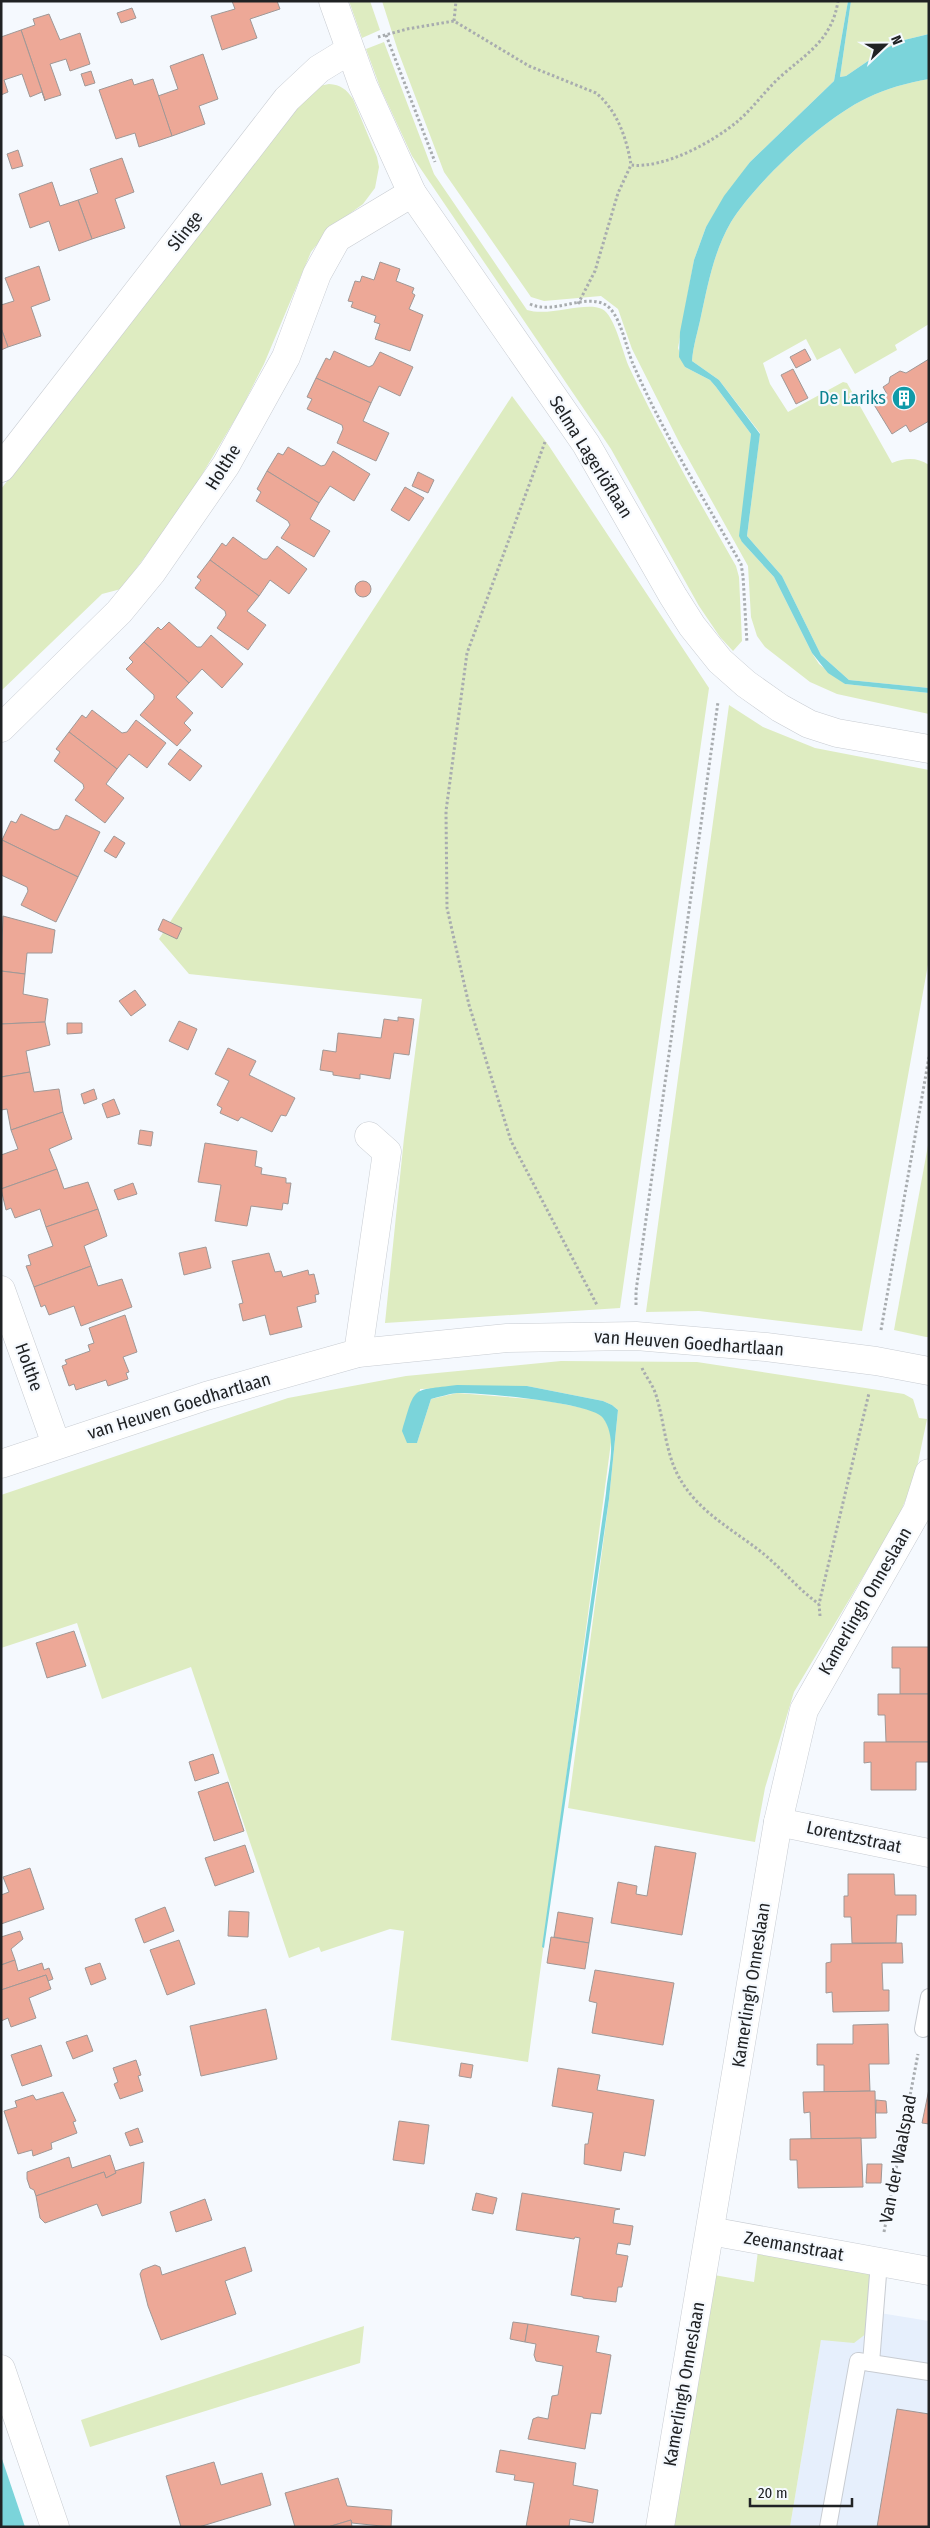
<svg xmlns="http://www.w3.org/2000/svg" width="930" height="2528" viewBox="0 0 930 2528" font-family="'Fira Sans Condensed',sans-serif">
	<rect width="100%" height="100%" fill="#f5f9fe"/>
	<polygon fill="#e6effc" points="874,2312 929,2321 929,2527 790,2527 821,2339"/>
	<g fill="#deecc1">
		<polygon points="349,1 370,1 380,30 362,38"/>
		<polygon points="382,1 848,1 834,81 750,162 706,227 694,260 678,348 685,367 710,380 716,387 751,434 742,542 774,577 812,653 819,664 845,684 929,693 929,714 837,694 810,682 765,647 757,636 751,617 748,566 679,442 632,349 618,309 601,296 544,301 531,297 444,172 398,51"/>
		<polygon points="851,1 929,1 929,34 900,41 887,48 846,76 840,77"/>
		<path d="M 384,42 L 434,174 L 527,310 C 550,317 585,301 602,309 C 615,315 623,355 630,369 C 662,437 699,501 736,566 L 739,577 L 742,641 L 733,651 L 720,637 L 699,606 L 611,449 L 412,156 L 380,87 L 366,49 Z"/>
		<path d="M 929,79 L 929,324 L 895,345 L 897,350 L 855,374 L 840,348 L 817,360 L 806,339 L 763,363 L 770,384 L 788,412 L 843,382 L 847,383 L 892,463 C 905,458 917,457 929,465 L 929,688 L 849,680 L 821,655 L 782,576 L 747,536 L 760,433 L 719,380 L 692,361 C 693,346 698,331 701,316 C 708,284 714,251 731,222 C 757,181 824,118 867,98 C 887,88 907,83 929,79 Z"/>
		<path d="M 329,84 C 341,85 346,89 353,99 L 377,157 L 379,167 L 375,188 L 363,204 L 330,228 L 311,252 L 264,364 L 240,411 L 185,503 L 121,589 L 102,594 L 1,691 L 1,489 L 303,100 L 319,86 Z"/>
		<polygon points="512,396 549,446 709,688 620,1308 385,1323 404,1138 422,999 189,974 159,939"/>
		<polygon points="729,705 763,727 815,748 929,770 929,959 862,1331 699,1311 646,1312"/>
		<polygon points="929,1140 929,1337 926,1337 894,1330"/>
		<polygon points="561,1361 697,1362 904,1394 913,1399 919,1418 927,1419 915,1477 898,1518 794,1692 765,1788 755,1842 568,1808 609,1499 618,1410 612,1405 603,1401 527,1386 420,1389 417,1443 431,1399 457,1393 543,1400 593,1410 603,1416 612,1435 528,2062 391,2040 404,1931 390,1929 321,1952 319,1947 289,1958 191,1667 102,1699 77,1623 1,1648 1,1495 288,1398 406,1376"/>
		<polygon points="758,2251 873,2274 871,2330 854,2343 821,2340 790,2527 673,2527 714,2275 754,2282"/>
		<polygon points="364,2326 360,2363 90,2447 81,2420"/>
	</g>
	<g fill="#7bd4da">
		<path d="M 848,1 L 851,1 L 840,77 L 846,76 L 887,48 L 900,41 L 929,34 L 929,79 C 907,83 887,88 867,98 C 824,118 757,181 731,222 C 714,251 708,284 701,316 C 698,331 693,346 692,361 L 719,380 L 760,434 L 747,536 L 782,576 L 821,655 L 849,680 L 929,688 L 929,693 L 845,684 L 828,673 L 812,653 L 774,577 L 742,542 L 739,536 L 751,434 L 716,387 L 710,380 L 685,367 L 679,357 L 680,332 L 694,260 L 706,227 L 724,196 L 750,162 L 834,81 Z"/>
		<path d="M 457,1385 L 527,1386 L 603,1401 L 612,1405 L 618,1410 L 609,1499 L 544,1948 L 542,1947 L 606,1493 C 608,1469 618,1439 603,1418 C 594,1403 478,1392 457,1393 C 448,1394 439,1397 431,1399 L 417,1443 L 407,1443 L 402,1431 C 416,1385 410,1391 457,1385 Z"/>
		<polygon points="1,2456 25,2527 1,2527"/>
	</g>
	<g fill="#eda897" stroke="#a09896">
		<polygon points="232,1 277,1 280,9 250,19 257,38 222,50 211,16 235,9"/>
		<polygon points="132,8 136,18 121,23 117,13"/>
		<polygon points="49,14 60,40 80,33 90,64 70,71 66,59 50,64 61,95 45,100 21,30 35,25 33,19"/>
		<polygon points="21,30 45,100 45,101 42,92 30,97 22,74 4,80 8,92 1,95 1,37"/>
		<polygon points="203,54 218,99 199,106 205,124 172,136 158,96 178,89 170,66"/>
		<polygon points="91,71 95,83 85,86 81,74"/>
		<polygon points="132,79 134,85 153,79 172,136 139,147 135,133 116,139 99,90"/>
		<polygon points="18,150 23,166 12,169 7,154"/>
		<polygon points="122,158 134,192 115,199 125,228 92,239 78,200 98,193 90,169"/>
		<polygon points="52,182 60,206 78,200 92,239 59,251 49,221 30,228 19,194"/>
		<polygon points="380,262 400,269 396,281 414,288 412,293 415,295 409,309 423,315 410,351 375,339 380,324 374,322 376,316 351,307 353,302 348,301 355,281 360,282 362,276 374,280"/>
		<polygon points="39,266 50,300 31,307 41,336 8,347 1,328 1,305 14,301 5,278"/>
		<polygon points="1,328 8,347 1,350"/>
		<polygon points="805,349 811,360 796,368 790,357"/>
		<polygon points="334,351 369,367 373,365 380,352 413,367 400,396 379,386 371,403 316,378 326,358 330,360"/>
		<polygon points="929,359 929,421 910,432 906,425 892,434 873,403 887,394 883,387 889,383 890,377 900,371 906,373"/>
		<polygon points="793,369 808,398 796,404 781,375"/>
		<polygon points="316,378 371,403 363,421 389,433 376,461 337,443 343,429 342,425 307,409 312,399 307,397"/>
		<polygon points="288,447 321,466 325,465 333,451 370,474 354,501 330,486 319,503 267,471 278,453 283,455"/>
		<polygon points="267,471 319,503 310,519 330,531 314,557 281,538 290,525 288,521 256,501 261,492 257,489"/>
		<polygon points="418,472 434,480 428,493 412,486"/>
		<polygon points="405,487 424,498 409,521 391,510"/>
		<polygon points="233,537 263,559 267,559 277,546 307,569 289,594 270,580 259,596 210,560 222,543 226,546"/>
		<polygon points="210,560 259,596 247,611 266,625 248,650 217,628 226,615 225,611 195,588 201,580 197,577"/>
		<circle cx="363" cy="589" r="8"/>
		<polygon points="169,622 197,647 201,647 211,635 243,664 222,688 202,669 189,683 144,642 158,627 161,630"/>
		<polygon points="144,642 189,683 176,697 193,713 184,723 191,730 177,746 140,715 154,699 154,695 126,669 133,662 129,658"/>
		<polygon points="92,710 122,733 127,732 136,720 166,743 147,768 129,754 117,769 69,732 82,715 86,718"/>
		<polygon points="69,732 117,769 106,784 124,798 105,823 75,800 84,788 83,784 54,761 60,752 56,749"/>
		<polygon points="180,749 202,766 190,781 168,764"/>
		<polygon points="21,814 54,830 59,829 66,815 100,832 78,877 2,840 11,821 16,823"/>
		<polygon points="114,836 125,843 116,858 104,851"/>
		<polygon points="2,840 78,877 56,922 21,905 28,891 27,887 1,875"/>
		<polygon points="3,916 55,930 52,953 27,953 25,974 1,971"/>
		<polygon points="163,919 182,928 177,939 158,930"/>
		<polygon points="1,971 25,974 23,994 48,999 45,1022 1,1024"/>
		<polygon points="135,990 146,1005 131,1016 119,1001"/>
		<polygon points="398,1017 414,1019 409,1055 394,1053 390,1079 360,1074 360,1079 333,1075 333,1072 320,1070 323,1050 336,1052 338,1033 381,1038 384,1019 398,1021"/>
		<polygon points="179,1021 197,1029 188,1050 169,1041"/>
		<polygon points="45,1022 50,1045 26,1051 30,1072 1,1077 1,1024"/>
		<polygon points="67,1023 82,1023 82,1033 67,1034"/>
		<polygon points="228,1048 256,1061 249,1075 295,1098 286,1116 281,1115 272,1132 241,1117 238,1121 220,1113 222,1108 217,1105 229,1081 215,1074"/>
		<polygon points="30,1072 34,1092 59,1089 63,1112 11,1130 7,1109 1,1110 1,1077"/>
		<polygon points="94,1089 97,1099 84,1104 81,1094"/>
		<polygon points="114,1099 120,1114 107,1118 102,1104"/>
		<polygon points="63,1112 72,1139 49,1149 57,1169 1,1189 1,1155 18,1149 11,1130"/>
		<polygon points="140,1130 153,1132 151,1146 138,1144"/>
		<polygon points="205,1143 257,1151 255,1166 262,1168 261,1174 286,1178 286,1183 291,1183 288,1204 283,1203 282,1210 251,1206 247,1226 215,1221 221,1185 198,1182"/>
		<polygon points="57,1169 64,1189 88,1182 98,1209 46,1227 40,1209 15,1218 11,1208 6,1210 1,1189"/>
		<polygon points="133,1183 137,1194 118,1200 114,1190"/>
		<polygon points="98,1209 107,1236 84,1246 91,1266 34,1287 26,1266 31,1265 28,1255 53,1246 46,1227"/>
		<polygon points="206,1247 211,1268 184,1275 179,1253"/>
		<polygon points="269,1253 275,1272 281,1271 283,1277 308,1270 309,1275 314,1274 319,1294 315,1295 316,1302 297,1307 302,1327 270,1335 265,1315 243,1321 239,1304 243,1303 232,1261"/>
		<polygon points="91,1266 98,1286 122,1279 132,1307 81,1326 74,1306 49,1315 45,1305 41,1307 34,1287"/>
		<polygon points="125,1315 137,1352 123,1357 129,1372 126,1373 128,1379 108,1386 106,1380 76,1390 74,1384 69,1386 62,1366 67,1364 65,1360 90,1351 88,1345 94,1343 89,1328"/>
		<polygon points="74,1631 86,1666 47,1678 36,1643"/>
		<polygon points="892,1647 929,1647 929,1694 900,1694 900,1668 892,1668"/>
		<polygon points="878,1694 929,1694 929,1742 886,1742 885,1715 878,1715"/>
		<polygon points="864,1742 929,1742 929,1762 916,1762 916,1790 871,1790 871,1762 864,1763"/>
		<polygon points="213,1754 219,1773 195,1781 189,1762"/>
		<polygon points="228,1782 244,1831 214,1841 198,1792"/>
		<polygon points="245,1845 254,1872 215,1886 205,1858"/>
		<polygon points="655,1846 696,1853 682,1935 611,1923 618,1882 637,1886 636,1894 647,1896"/>
		<polygon points="30,1868 44,1909 1,1924 1,1895 9,1892 3,1877"/>
		<polygon points="848,1874 894,1874 895,1895 916,1895 916,1915 897,1915 896,1943 852,1943 851,1917 844,1917 844,1896 848,1896"/>
		<polygon points="165,1907 174,1931 144,1943 135,1919"/>
		<polygon points="229,1911 249,1912 248,1937 228,1936"/>
		<polygon points="558,1912 593,1918 589,1943 554,1937"/>
		<polygon points="20,1931 23,1939 11,1949 15,1960 1,1965 1,1937"/>
		<polygon points="551,1937 589,1943 585,1969 547,1963"/>
		<polygon points="179,1940 195,1984 167,1995 150,1950"/>
		<polygon points="902,1943 903,1963 882,1963 883,1990 889,1990 889,2011 833,2012 832,1992 826,1993 826,1963 831,1962 831,1944"/>
		<polygon points="15,1960 18,1971 42,1963 44,1970 49,1968 53,1979 48,1981 46,1975 1,1990 1,1965"/>
		<polygon points="100,1963 106,1979 91,1985 85,1968"/>
		<polygon points="595,1970 674,1983 663,2045 592,2033 597,2003 589,2001"/>
		<polygon points="46,1975 51,1989 29,1998 36,2018 11,2027 8,2018 1,2021 1,1990"/>
		<polygon points="266,2009 277,2059 201,2076 190,2026"/>
		<polygon points="888,2024 889,2064 869,2064 870,2091 824,2092 824,2065 817,2065 817,2044 853,2044 853,2025"/>
		<polygon points="87,2035 93,2051 73,2059 66,2042"/>
		<polygon points="41,2045 52,2076 22,2086 11,2055"/>
		<polygon points="136,2060 141,2075 138,2076 143,2091 120,2099 114,2084 118,2082 113,2068"/>
		<polygon points="461,2063 473,2065 471,2078 459,2076"/>
		<polygon points="558,2068 600,2075 597,2090 654,2100 645,2156 624,2152 621,2171 584,2164 585,2144 588,2144 593,2113 552,2106"/>
		<polygon points="929,2089 929,2124 922,2123"/>
		<polygon points="875,2091 876,2138 811,2139 810,2112 804,2113 803,2092"/>
		<polygon points="63,2092 76,2121 73,2122 77,2133 51,2143 52,2149 33,2156 32,2150 18,2154 4,2111 17,2107 15,2101 33,2095 36,2100"/>
		<polygon points="876,2100 886,2101 887,2113 876,2113"/>
		<polygon points="399,2121 429,2125 424,2164 393,2160"/>
		<polygon points="138,2128 143,2142 130,2146 125,2133"/>
		<polygon points="861,2138 863,2187 798,2188 797,2160 790,2160 790,2139"/>
		<polygon points="110,2155 116,2173 106,2178 104,2172 36,2196 34,2190 30,2188 27,2179 27,2172 69,2157 72,2168"/>
		<polygon points="144,2162 141,2203 102,2216 97,2204 45,2223 40,2218 36,2196 104,2172 106,2178 116,2173 115,2171"/>
		<polygon points="867,2164 882,2164 881,2183 866,2183"/>
		<polygon points="476,2193 497,2198 493,2214 472,2210"/>
		<polygon points="522,2193 620,2209 615,2210 613,2223 633,2226 630,2245 618,2243 616,2254 628,2256 622,2287 618,2287 616,2302 583,2298 583,2297 571,2295 580,2238 575,2237 574,2239 516,2230"/>
		<polygon points="205,2199 212,2220 176,2232 170,2212"/>
		<polygon points="245,2247 252,2271 225,2281 236,2314 161,2340 148,2306 140,2274 142,2270 155,2265 160,2267 162,2275"/>
		<polygon points="513,2322 528,2324 525,2342 510,2339"/>
		<polygon points="528,2324 599,2336 596,2352 611,2355 601,2414 591,2413 585,2449 528,2439 533,2419 538,2417 548,2419 552,2396 558,2395 563,2366 536,2361 534,2355 536,2344 525,2342"/>
		<polygon points="897,2409 929,2414 929,2527 877,2527"/>
		<polygon points="500,2450 576,2463 573,2485 598,2490 593,2523 570,2519 569,2527 526,2527 534,2483 514,2480 515,2475 496,2472"/>
		<polygon points="214,2462 221,2485 262,2473 271,2505 199,2527 181,2527 166,2476"/>
		<polygon points="338,2478 347,2506 392,2510 391,2527 352,2523 351,2520 328,2527 295,2527 285,2493"/>
		<polygon points="351,2520 352,2527 328,2527"/>
	</g>
	<g fill="none" stroke-linecap="round" stroke-linejoin="round">
		<g stroke="#c8ccd2" stroke-width="18">
			<g id="lane">
				<polyline points="923,2029 929,1997"/>
				<polyline points="871,2363 879,2262"/>
				<polyline points="828,2527 858,2361 929,2372"/>
			</g>
		</g>
		<g stroke="#c8ccd2" stroke-width="29">
			<g id="street">
				<polyline points="333,1 363,85 412,193 586,444 673,596 692,626 720,661 746,684 780,708 809,724 837,733 929,749"/>
				<polyline points="1,468 287,99 319,69 350,50"/>
				<polyline points="1,728 119,612 152,572 226,465 286,357 317,274 337,238 412,193"/>
				<polyline points="1,1290 56,1444"/>
				<polyline points="358,1353 387,1152 369,1136"/>
				<polyline points="1,1464 206,1396 358,1353 507,1338 636,1336 766,1347 876,1361 929,1371"/>
				<polyline points="778,1822 929,1853"/>
				<polyline points="710,2231 929,2271"/>
				<polyline points="1,2369 55,2527"/>
				<polyline points="660,2527 778,1822 804,1710 917,1511 929,1473"/>
			</g>
		</g>
		<g stroke="#a8acaf" stroke-width="3" stroke-dasharray="2.5 2.5" stroke-linecap="butt">
			<polyline points="454,21 456,1"/>
			<polyline points="386,35 435,162"/>
			<path d="M 378,37 L 407,29 L 454,21 L 529,66 L 596,93 C 617,110 627,139 631,165"/>
			<path d="M 530,304 C 553,315 583,294 604,304 C 620,311 626,348 633,364 C 663,433 704,499 741,564 L 743,576 L 747,643"/>
			<path d="M 578,304 L 595,271 L 618,193 L 631,165 C 664,169 713,142 738,121 C 753,108 765,91 780,77 C 807,53 832,40 838,1"/>
			<polyline points="545,442 467,653 446,811 447,908 469,1005 511,1141 597,1305"/>
			<polyline points="636,1305 636,1291 718,702"/>
			<polyline points="881,1330 929,1057"/>
			<path d="M 642,1368 C 646,1377 653,1385 656,1395 C 665,1424 665,1453 680,1479 C 700,1514 736,1531 765,1555 C 784,1571 799,1590 819,1604"/>
			<polyline points="820,1616 819,1604 869,1393"/>
			<polyline points="884,2232 918,2054"/>
		</g>
		<use href="#lane" stroke="#fff" stroke-width="16"/>
		<use href="#street" stroke="#fff" stroke-width="28"/>
	</g>
	<defs>
		<g id="building-disc" transform="scale(1.25)"><circle r="9.5" fill="#0f9aa8" stroke="#f5f9fe"/><path d="M-4-6H4V6H1V3H-1V6H-4ZM-2.5-4.3h1.7v1.8h-1.7ZM.8-4.3h1.7v1.8H.8ZM-2.5-1h1.7V.8h-1.7ZM.8-1h1.7V.8H.8Z" fill="#fff"/></g>
	</defs>
	<g fill-rule="evenodd">
		<use href="#building-disc" x="904" y="398"/>
	</g>
	<g text-anchor="middle" dominant-baseline="central" stroke-width="4.5" stroke-linejoin="round" paint-order="stroke">
		<g font-size="18" fill="#202224" stroke="#f5f9fe">
			<text transform="translate(185 231) rotate(-52)">Slinge</text>
			<text transform="translate(591 457) rotate(58)">Selma Lagerlöflaan</text>
			<text transform="translate(223 467) rotate(-58)">Holthe</text>
			<text transform="translate(689 1343) rotate(4)">van Heuven Goedhartlaan</text>
			<text transform="translate(29 1367) rotate(70)">Holthe</text>
			<text transform="translate(179 1406) rotate(-17)">van Heuven Goedhartlaan</text>
			<text transform="translate(865 1601) rotate(-60)">Kamerlingh Onneslaan</text>
			<text transform="translate(854 1837) rotate(12)">Lorentzstraat</text>
			<text transform="translate(751 1985) rotate(-81)">Kamerlingh Onneslaan</text>
			<text transform="translate(898 2159) rotate(-79)">Van der Waalspad</text>
			<text transform="translate(794 2246) rotate(10)">Zeemanstraat</text>
			<text transform="translate(684 2384) rotate(-80)">Kamerlingh Onneslaan</text>
		</g>
		<g font-size="18" fill="#0d838f" stroke="#f5f9fe" text-anchor="end">
			<text x="886" y="398">De Lariks</text>
		</g>
	</g>
	<rect width="930" height="2528" fill="none" stroke="#202224" stroke-width="5"/>
	<g transform="translate(885 45) rotate(68)" stroke="#f5f9fe" stroke-width="4" paint-order="stroke">
	<path d="M0-4L9 19L0 12L-9 19Z" fill="#202224"/>
	<text y="-8" font-size="14" font-weight="bold" text-anchor="middle" fill="#202224">N</text>
	</g>
	<path d="M750 2498v8h102v-8" fill="none" stroke="#202224" stroke-width="2.5"/>
	<text x="758" y="2498" font-size="15" fill="#202224" stroke="#f5f9fe" stroke-width="4" paint-order="stroke">20 m</text>
</svg>
